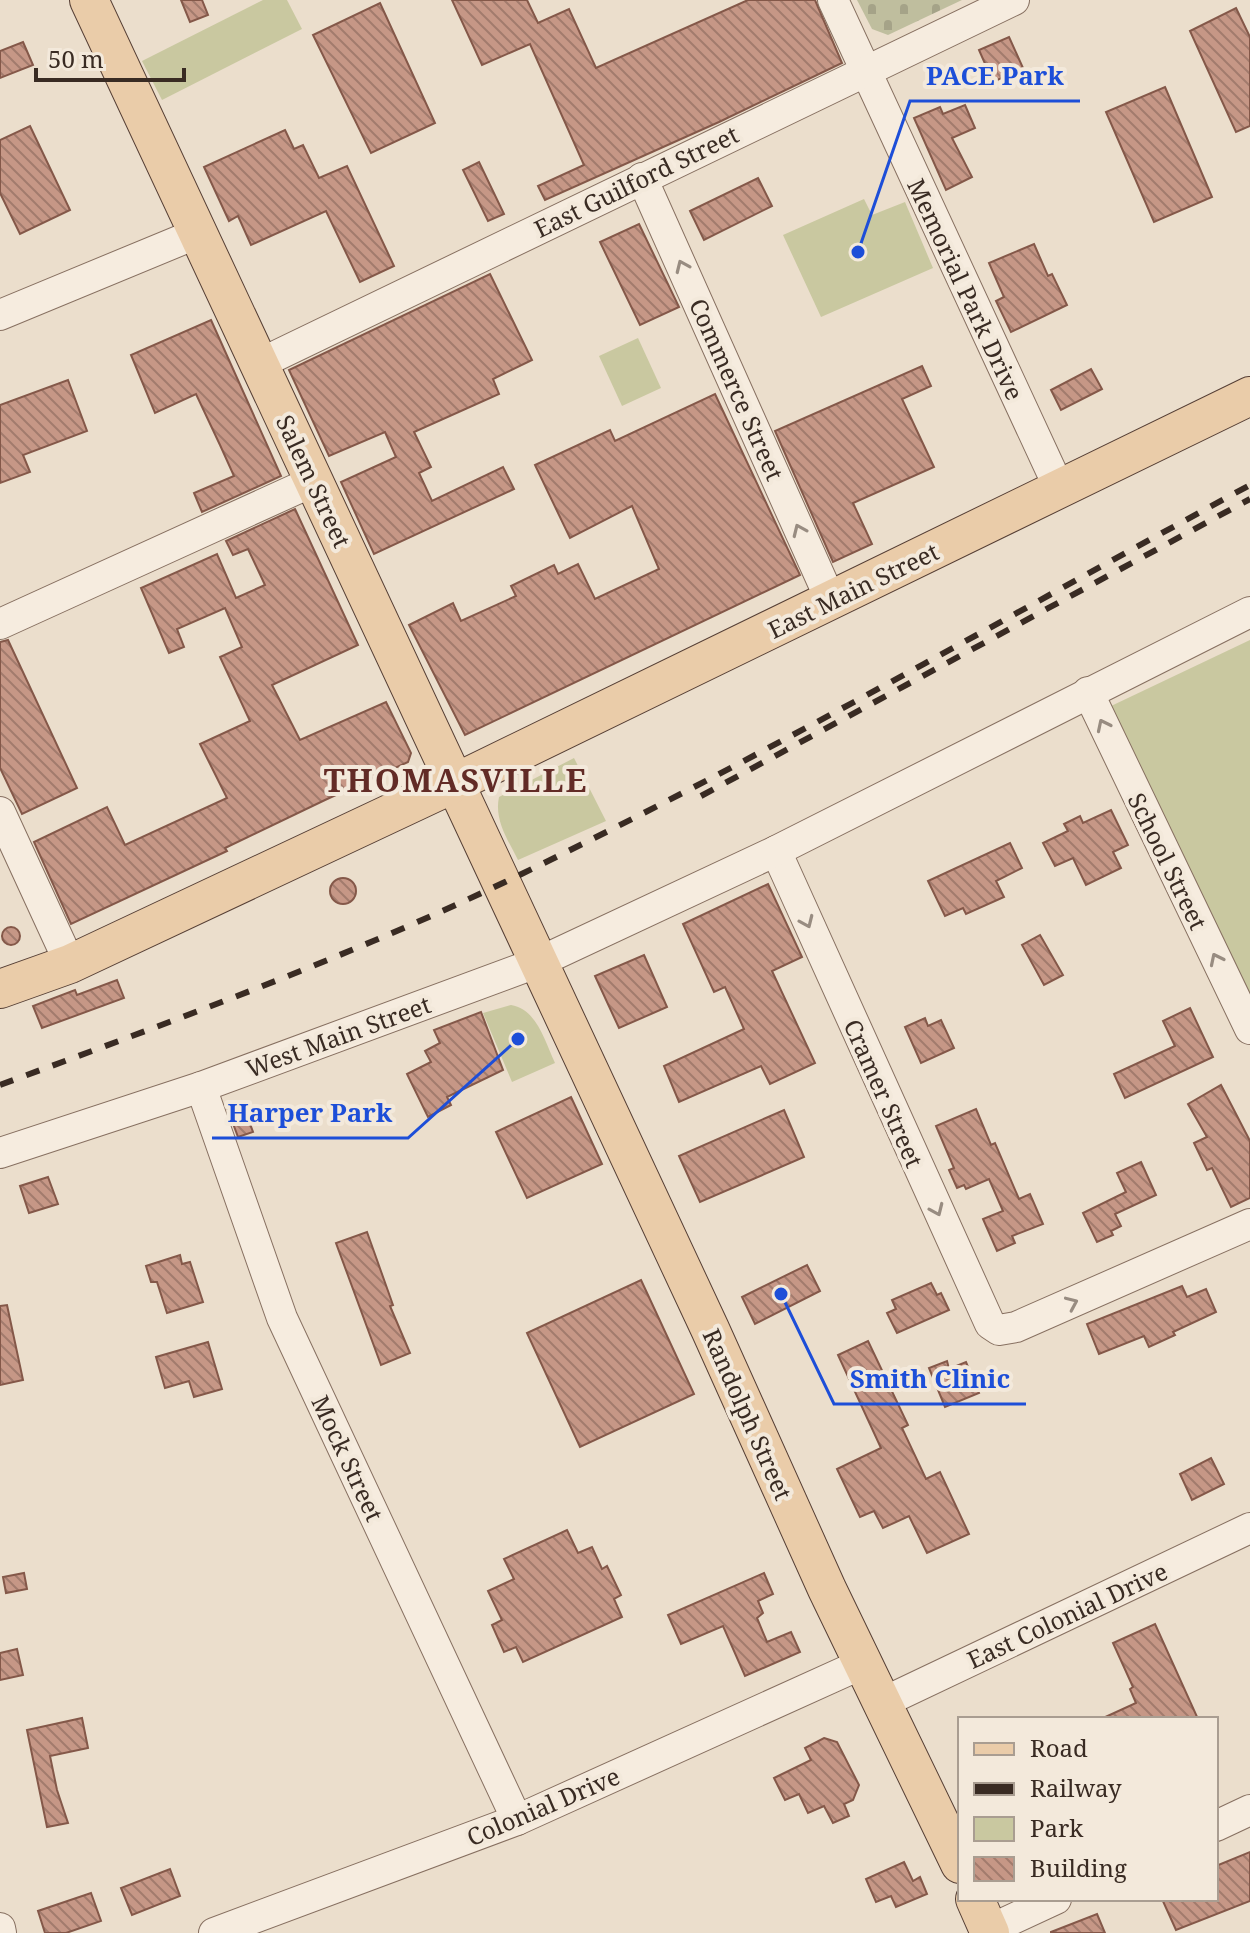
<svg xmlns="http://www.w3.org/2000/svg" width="1250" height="1933" viewBox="0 0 1250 1933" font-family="'Noto Serif',serif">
	<defs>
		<pattern id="cemetery-stones" width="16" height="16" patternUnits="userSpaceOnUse" patternTransform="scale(2)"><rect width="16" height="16" fill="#bfbe9e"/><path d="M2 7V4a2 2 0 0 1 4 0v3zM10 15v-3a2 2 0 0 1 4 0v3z" fill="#a5a388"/></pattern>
		<pattern id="building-back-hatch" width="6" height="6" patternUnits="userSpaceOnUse" patternTransform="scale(2)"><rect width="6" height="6" fill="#c69786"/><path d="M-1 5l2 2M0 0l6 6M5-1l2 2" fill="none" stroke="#a27b6d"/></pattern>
	</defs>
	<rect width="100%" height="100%" fill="#ebdecc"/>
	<polygon fill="url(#cemetery-stones)" points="857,0 962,0 888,35 872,29"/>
	<g fill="#c9c8a0">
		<polygon points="263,0 287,0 302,29 162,100 142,61"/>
		<polygon points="864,199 872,215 905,202 933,268 821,317 783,235"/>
		<polygon points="638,338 661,388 622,406 599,356"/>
		<polygon points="1250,640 1250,999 1109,707"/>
		<path d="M 574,758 L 606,821 L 518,860 C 508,840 494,820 499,797 Z"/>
		<path d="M 511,1005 C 537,1009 545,1042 555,1063 L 512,1082 L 483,1013 Z"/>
	</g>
	<g fill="url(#building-back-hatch)" stroke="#845849" stroke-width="2">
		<polygon points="181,0 202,0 208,15 190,22"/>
		<polygon points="452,0 527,0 538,23 569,9 596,68 748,0 815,0 842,63 719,122 545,200 538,186 584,165 530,44 482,65"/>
		<polygon points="380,3 435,123 371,153 313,35"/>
		<polygon points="1236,8 1250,37 1250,126 1236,132 1190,31"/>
		<polygon points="1009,37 1023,68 993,82 979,50"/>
		<polygon points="23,42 33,65 0,78 0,51"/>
		<polygon points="1165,87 1212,197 1154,222 1106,112"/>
		<polygon points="965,105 975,128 952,138 972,177 946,190 914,118 940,107 943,114"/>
		<polygon points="30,126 70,210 20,234 0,193 0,140"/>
		<polygon points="285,130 294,149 303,145 319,178 347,166 394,266 360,282 326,211 251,245 238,216 229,221 204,167"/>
		<polygon points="479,162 504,214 488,221 463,170"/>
		<polygon points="758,178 772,206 704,240 690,211"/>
		<polygon points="639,224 679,307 640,325 600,242"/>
		<polygon points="1034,244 1048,276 1052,274 1067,305 1011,332 996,301 1004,297 989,263"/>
		<polygon points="490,274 532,360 493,379 499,394 414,432 431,467 419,473 432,501 503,467 514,489 374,554 341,482 396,457 385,432 329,456 289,370"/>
		<polygon points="211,320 281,476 202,512 194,493 234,476 220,445 196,394 155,413 131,355"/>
		<polygon points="922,366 931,386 902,399 934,467 853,503 872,544 833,562 775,431"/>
		<polygon points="1091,369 1102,389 1061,410 1051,390"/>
		<polygon points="68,380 87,431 23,455 30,472 0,483 0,405"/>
		<polygon points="715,394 800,575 465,735 409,625 453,603 461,621 516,596 511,586 554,565 558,574 578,564 595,599 659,569 632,506 570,538 535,465 610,430 615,441"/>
		<polygon points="295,509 358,645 272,685 300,740 386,702 411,753 408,762 325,800 225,848 227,851 71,924 34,842 107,807 125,845 227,798 200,744 250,721 220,657 242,647 225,608 177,629 184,647 169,653 141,588 217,554 236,598 265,585 248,549 233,555 226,541"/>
		<polygon points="8,640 77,788 22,814 0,768 0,642"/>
		<polygon points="1111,810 1128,845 1113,852 1121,868 1086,885 1073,858 1055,866 1043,843 1068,831 1064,824 1080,816 1083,823"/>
		<polygon points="1010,843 1022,868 996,881 1004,897 966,914 963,908 945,916 928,881"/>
		<circle cx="343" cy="891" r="13"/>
		<polygon points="768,884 802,957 772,971 815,1063 770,1084 761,1066 679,1102 664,1066 744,1029 725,987 714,992 683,924"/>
		<circle cx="11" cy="936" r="9"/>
		<polygon points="1040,935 1063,975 1044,985 1022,945"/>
		<polygon points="644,955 667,1007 619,1028 595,976"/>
		<polygon points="117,980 124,998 42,1028 33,1006 75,990 77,995"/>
		<polygon points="1190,1008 1213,1057 1125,1098 1114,1074 1175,1046 1163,1021"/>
		<polygon points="481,1012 503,1070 447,1097 451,1105 428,1117 407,1074 431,1062 425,1051 440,1043 434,1030"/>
		<polygon points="925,1018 928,1026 941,1020 954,1048 921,1063 905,1027"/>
		<polygon points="1221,1085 1250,1141 1250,1198 1231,1207 1212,1168 1207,1170 1194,1143 1207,1137 1188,1104"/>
		<polygon points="571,1097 602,1164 527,1198 496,1132"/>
		<polygon points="242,1102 253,1132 238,1137 227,1107"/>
		<polygon points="976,1109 991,1145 995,1143 1019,1199 1030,1194 1043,1224 1012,1236 1015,1243 997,1251 983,1219 1003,1211 989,1179 966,1189 964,1185 957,1188 949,1170 954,1168 936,1126"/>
		<polygon points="784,1110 804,1157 700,1202 679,1156"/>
		<polygon points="1141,1162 1156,1195 1115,1214 1121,1226 1111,1231 1113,1235 1097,1242 1083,1213 1126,1192 1117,1173"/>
		<polygon points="48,1177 58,1204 29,1213 20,1186"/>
		<polygon points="367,1232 393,1305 390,1306 410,1353 381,1365 336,1243"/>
		<polygon points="180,1255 182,1264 190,1262 203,1302 167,1313 157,1282 151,1282 146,1266"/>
		<polygon points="807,1265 820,1291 755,1324 742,1297"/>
		<polygon points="641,1280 694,1394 580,1447 527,1333"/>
		<polygon points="931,1283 937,1295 941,1293 949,1310 897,1333 887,1313 896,1309 892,1300"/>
		<polygon points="1182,1286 1187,1297 1206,1289 1216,1312 1173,1332 1175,1335 1149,1347 1144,1336 1099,1354 1087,1324"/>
		<polygon points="7,1305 23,1380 0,1385 0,1306"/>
		<polygon points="868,1341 908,1425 902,1428 926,1479 940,1472 969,1534 927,1553 909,1516 883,1528 874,1511 860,1517 837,1469 881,1448 838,1355"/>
		<polygon points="208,1342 222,1389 194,1397 189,1381 165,1388 156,1357"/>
		<polygon points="947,1361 949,1369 966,1362 979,1393 945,1407 929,1368"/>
		<polygon points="1211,1458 1224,1484 1192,1500 1180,1474"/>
		<polygon points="567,1530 578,1553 592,1547 602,1569 607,1566 621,1595 614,1599 622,1617 523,1662 516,1647 504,1652 492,1625 502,1620 488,1591 514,1579 504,1559"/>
		<polygon points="24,1573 27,1589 6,1593 3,1577"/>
		<polygon points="764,1573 773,1594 758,1601 763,1613 757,1618 767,1642 791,1632 800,1652 745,1676 723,1626 681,1644 668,1615"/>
		<polygon points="1155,1624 1198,1719 1101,1719 1136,1703 1130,1689 1133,1687 1113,1643"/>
		<polygon points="17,1649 23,1675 0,1680 0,1653"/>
		<polygon points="82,1718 88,1748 50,1756 57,1790 68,1823 47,1827 27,1730"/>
		<polygon points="824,1738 837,1742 859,1785 853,1800 844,1804 849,1816 833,1823 824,1806 808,1813 799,1794 785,1800 774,1778 811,1760 805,1748"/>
		<polygon points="1250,1852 1250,1901 1176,1930 1162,1899 1216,1899 1216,1866"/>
		<polygon points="904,1862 913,1881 920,1877 927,1894 896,1907 891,1896 876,1902 866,1879"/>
		<polygon points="170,1869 180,1896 132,1915 121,1888"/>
		<polygon points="91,1893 101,1921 66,1933 45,1933 38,1911"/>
		<polygon points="1097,1914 1105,1933 1051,1933 1051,1932"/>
	</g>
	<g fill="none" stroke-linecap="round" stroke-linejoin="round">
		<g stroke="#877061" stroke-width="32">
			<g id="minor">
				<polyline points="833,0 1060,490"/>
				<polyline points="642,178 831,601"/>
				<polyline points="0,315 198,233"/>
				<polyline points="259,364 1014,0"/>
				<polyline points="0,624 314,481"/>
				<polyline points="1088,692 1250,1029"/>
				<polyline points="0,812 70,964"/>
				<polyline points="776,851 990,1324 999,1330 1016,1327 1250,1224"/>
				<polyline points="201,1087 282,1318 517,1820"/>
				<polyline points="0,1153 201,1087 539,962 776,851 1250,612"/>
				<polyline points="884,1702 1250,1528"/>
				<polyline points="1216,1826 1250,1810"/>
				<polyline points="0,1928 1,1933"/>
				<polyline points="989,1930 1056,1899"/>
				<polyline points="214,1933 517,1820 864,1663"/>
			</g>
		</g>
		<g stroke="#563f35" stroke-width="40">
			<g id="major">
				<polyline points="89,0 710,1329 827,1589 960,1864"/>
				<polyline points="0,989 70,964 455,783 1250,396"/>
				<polyline points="975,1899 990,1933"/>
			</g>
		</g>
		<use href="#minor" stroke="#f6ecdf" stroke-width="30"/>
		<use href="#major" stroke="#eacca9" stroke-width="38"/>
		<g stroke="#392b23" stroke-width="6" stroke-dasharray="14 14" stroke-linecap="butt">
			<polyline points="701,796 1250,499"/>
			<path d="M 0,1085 C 170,1022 341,960 505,882 C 758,760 1003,619 1250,485"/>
		</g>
	</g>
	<defs><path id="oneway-chevron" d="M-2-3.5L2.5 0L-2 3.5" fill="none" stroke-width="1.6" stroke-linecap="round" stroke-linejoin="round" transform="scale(2)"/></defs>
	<g stroke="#988c81">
		<use href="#oneway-chevron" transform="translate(682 266) rotate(-114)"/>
		<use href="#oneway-chevron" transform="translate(799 530) rotate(-114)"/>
		<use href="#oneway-chevron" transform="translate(1103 725) rotate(-116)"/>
		<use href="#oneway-chevron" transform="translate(807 922) rotate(66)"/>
		<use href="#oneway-chevron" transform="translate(1216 959) rotate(-116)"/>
		<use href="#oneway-chevron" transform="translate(937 1210) rotate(66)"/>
		<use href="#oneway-chevron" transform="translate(1072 1303) rotate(-24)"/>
	</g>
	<g text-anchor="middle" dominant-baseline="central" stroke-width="8" stroke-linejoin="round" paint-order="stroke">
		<g font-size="24" fill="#392b23" stroke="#f3e9db">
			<text transform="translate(636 181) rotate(-26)">East Guilford Street</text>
			<text transform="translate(966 289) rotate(65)">Memorial Park Drive</text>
			<text transform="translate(737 389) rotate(66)">Commerce Street</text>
			<text transform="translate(314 481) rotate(65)">Salem Street</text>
			<text transform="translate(853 590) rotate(-26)">East Main Street</text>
			<text transform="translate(1168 861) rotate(64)">School Street</text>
			<text transform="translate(338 1036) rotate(-20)">West Main Street</text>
			<text transform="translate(884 1093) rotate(66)">Cramer Street</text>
			<text transform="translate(748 1414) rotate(66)">Randolph Street</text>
			<text transform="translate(348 1458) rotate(65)">Mock Street</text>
			<text transform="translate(1067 1615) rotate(-25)">East Colonial Drive</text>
			<text transform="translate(543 1806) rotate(-23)">Colonial Drive</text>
		</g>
		<g font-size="32" font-weight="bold" letter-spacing="2" fill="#622b26" stroke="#f3e9db">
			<text x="456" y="779">THOMASVILLE</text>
		</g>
	</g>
	<path fill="none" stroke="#1d4ed8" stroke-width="3" d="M858 252L910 101H1080M518 1039L408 1138H212M781 1294L834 1404H1026"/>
	<g fill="#1d4ed8" stroke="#f3e9db" stroke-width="3">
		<circle cx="858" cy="252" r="8"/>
		<circle cx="518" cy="1039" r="8"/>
		<circle cx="781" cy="1294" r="8"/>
	</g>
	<g font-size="26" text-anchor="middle" font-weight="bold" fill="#1d4ed8" stroke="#f3e9db" stroke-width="8" stroke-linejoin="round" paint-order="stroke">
		<text x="995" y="85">PACE Park</text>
		<text x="310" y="1122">Harper Park</text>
		<text x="930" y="1388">Smith Clinic</text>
	</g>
	<rect x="958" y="1717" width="260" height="184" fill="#f3e9db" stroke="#a99d91" stroke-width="2"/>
	<rect x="974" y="1743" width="40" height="12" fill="#eacca9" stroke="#a99d91" stroke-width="2"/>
	<text x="1030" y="1757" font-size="24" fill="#392b23">Road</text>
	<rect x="974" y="1783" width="40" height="12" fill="#392b23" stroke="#a99d91" stroke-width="2"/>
	<text x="1030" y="1797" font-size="24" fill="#392b23">Railway</text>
	<rect x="974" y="1817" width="40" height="24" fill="#c9c8a0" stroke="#a99d91" stroke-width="2"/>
	<text x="1030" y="1837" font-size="24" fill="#392b23">Park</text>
	<rect x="974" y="1857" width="40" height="24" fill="url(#building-back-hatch)" stroke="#a99d91" stroke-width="2"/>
	<text x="1030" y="1877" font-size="24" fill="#392b23">Building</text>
	<path d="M36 68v12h148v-12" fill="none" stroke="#392b23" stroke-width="4"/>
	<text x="48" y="68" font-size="24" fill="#392b23" stroke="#f3e9db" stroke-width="6" paint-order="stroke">50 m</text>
</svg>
